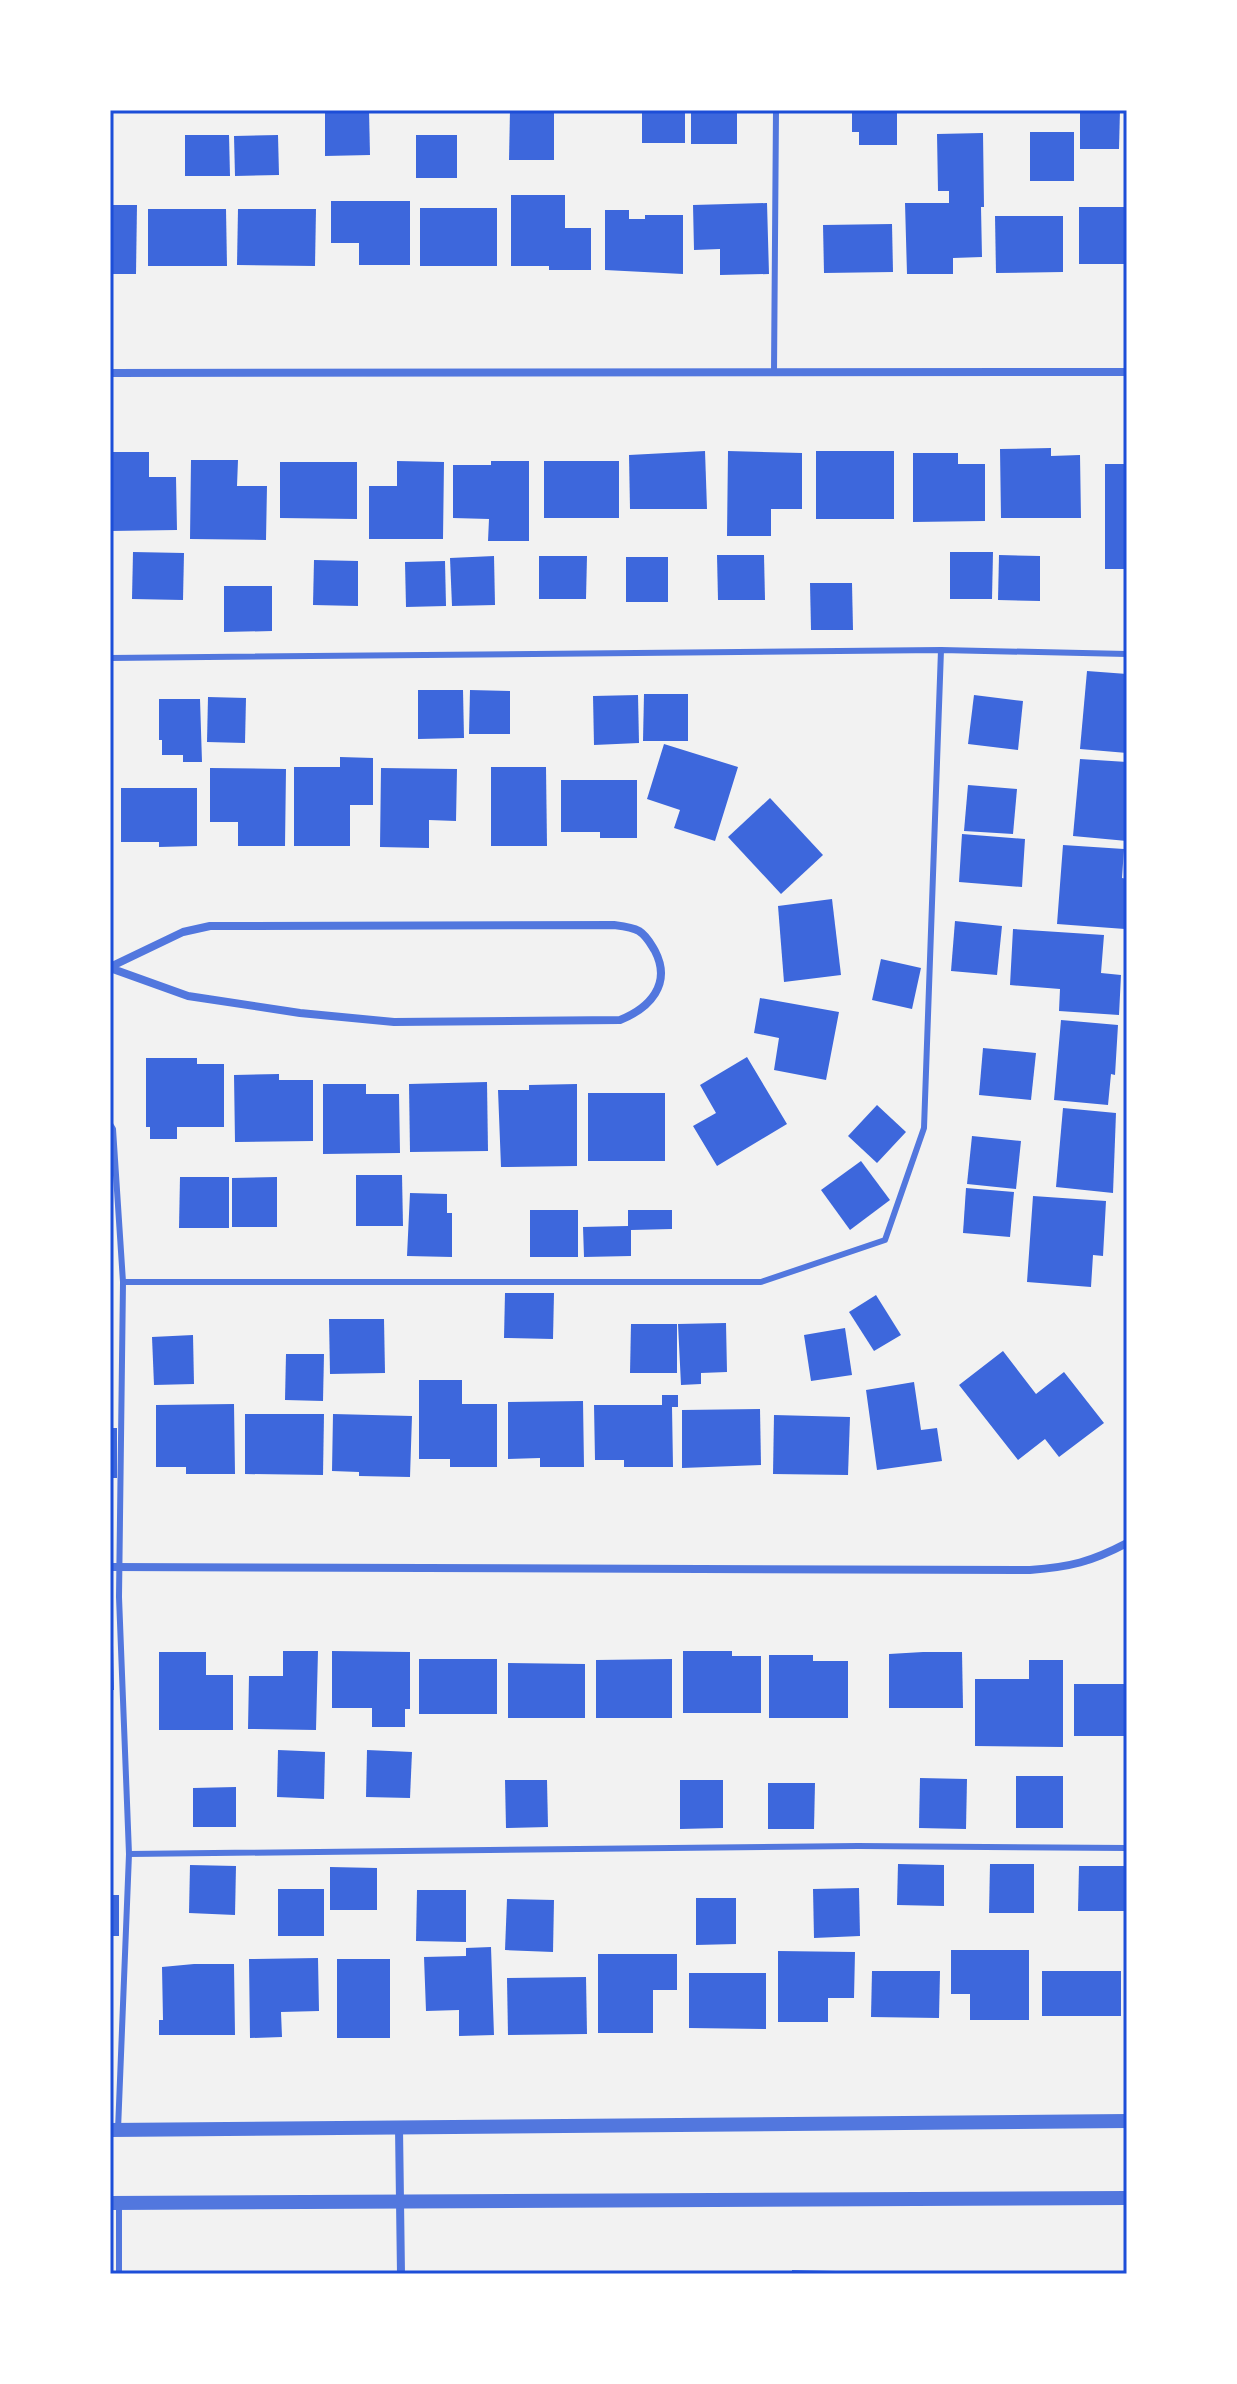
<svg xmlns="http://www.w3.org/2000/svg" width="1237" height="2384" viewBox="0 0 1237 2384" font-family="Ubuntu,sans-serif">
	<rect width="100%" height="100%" fill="#f2f2f2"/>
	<g fill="#3d67dc">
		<polygon points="325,110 369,110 370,155 325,156"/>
		<polygon points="510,110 554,110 554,160 509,160"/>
		<rect x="642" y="110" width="43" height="33"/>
		<rect x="691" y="110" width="46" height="34"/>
		<polygon points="852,110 897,110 897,145 859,145 859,132 852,132"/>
		<polygon points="1080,110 1120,110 1119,149 1080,149"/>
		<rect x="1030" y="132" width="44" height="49"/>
		<polygon points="983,133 984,207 981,207 982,257 953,258 953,274 907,274 905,203 949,203 949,191 938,191 937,134"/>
		<polygon points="185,135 229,135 230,176 185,176"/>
		<polygon points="278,135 279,175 235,176 234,136"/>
		<rect x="416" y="135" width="41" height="43"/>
		<polygon points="511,195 565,195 565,228 591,228 591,270 549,270 549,266 511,266"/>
		<polygon points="331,201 410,201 410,265 359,265 359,243 331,243"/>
		<polygon points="767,203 769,274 720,275 720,249 694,250 693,205"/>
		<polygon points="110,205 137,205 136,274 110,274"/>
		<rect x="1079" y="207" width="48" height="57"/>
		<rect x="420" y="208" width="77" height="58"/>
		<polygon points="148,209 226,209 227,266 148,266"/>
		<polygon points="238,209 316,209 315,266 237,265"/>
		<polygon points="605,210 629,210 629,219 645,219 645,215 683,215 683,274 605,270"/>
		<polygon points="995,216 1063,216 1063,272 996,273"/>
		<polygon points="892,224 893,272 824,273 823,225"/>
		<polygon points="1051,448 1051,456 1080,455 1081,518 1001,518 1000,449"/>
		<polygon points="705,451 707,509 630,509 629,455"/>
		<polygon points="728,451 802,453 802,509 771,509 771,536 727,536"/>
		<rect x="816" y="451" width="78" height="68"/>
		<polygon points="110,452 149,452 149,477 176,477 177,530 110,531"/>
		<polygon points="913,453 958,453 958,464 985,464 985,521 913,522"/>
		<polygon points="191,460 238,460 237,486 267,486 266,540 190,539"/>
		<polygon points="397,461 444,462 443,539 369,539 369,486 397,486"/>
		<polygon points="491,461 529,461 529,541 488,541 489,519 453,518 453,465 491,465"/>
		<rect x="544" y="461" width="75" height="57"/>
		<polygon points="280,462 357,462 357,519 280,518"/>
		<rect x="1105" y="464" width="22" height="105"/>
		<polygon points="133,552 184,553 183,600 132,599"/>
		<polygon points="950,552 993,552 992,599 950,599"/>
		<polygon points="717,555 764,555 765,600 718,600"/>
		<polygon points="999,555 1040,556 1040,601 998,600"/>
		<polygon points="494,556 495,605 452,606 450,558"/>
		<polygon points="539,556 587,556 586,599 539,599"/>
		<rect x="626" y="557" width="42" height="45"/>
		<polygon points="314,560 358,561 358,606 313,605"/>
		<polygon points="445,561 446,606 406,607 405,562"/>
		<polygon points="810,583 852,583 853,630 811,630"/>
		<polygon points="224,586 272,586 272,631 224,632"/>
		<polygon points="1087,671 1127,674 1127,753 1080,749"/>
		<polygon points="418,690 463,690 464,738 418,739"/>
		<polygon points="470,690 510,691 510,734 469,734"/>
		<polygon points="644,694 688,694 688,741 643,741"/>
		<polygon points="638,695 639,743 594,745 593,696"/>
		<polygon points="974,695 1023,701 1018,750 968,744"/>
		<polygon points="208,697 246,698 245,743 207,742"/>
		<polygon points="159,699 200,699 202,762 183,762 183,755 162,755 162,740 159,740"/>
		<polygon points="664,744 738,767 715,841 674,828 680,810 647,799"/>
		<polygon points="340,757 373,758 373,805 350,805 350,846 294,846 294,767 340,767"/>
		<polygon points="1080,759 1127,762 1127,841 1073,836"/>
		<polygon points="491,767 546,767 547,846 491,846"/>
		<polygon points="210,768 286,769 285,846 238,846 238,822 210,822"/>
		<polygon points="381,768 457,769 456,821 429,820 429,848 380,847"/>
		<polygon points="561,780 637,780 637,838 600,838 600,832 561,832"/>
		<polygon points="968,785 1017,789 1013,834 964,831"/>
		<polygon points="121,788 197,788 197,846 159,847 159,842 121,842"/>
		<polygon points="770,798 823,855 781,894 728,837"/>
		<polygon points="962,834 1025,839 1022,887 959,882"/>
		<polygon points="1063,845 1124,849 1122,878 1127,879 1125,929 1057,924"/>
		<polygon points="832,899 841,975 784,982 778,906"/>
		<polygon points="955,921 1002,926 997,975 951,971"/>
		<polygon points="1013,929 1104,935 1101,973 1121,975 1119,1015 1059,1011 1060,989 1010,985"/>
		<polygon points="881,959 921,968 912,1009 872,1000"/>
		<polygon points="760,998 839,1012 826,1080 774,1070 779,1038 754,1033"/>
		<polygon points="1061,1020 1118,1025 1115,1075 1111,1074 1108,1105 1054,1100"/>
		<polygon points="983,1048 1036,1053 1031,1100 979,1095"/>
		<polygon points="747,1057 787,1124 717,1166 693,1126 716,1113 700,1085"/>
		<polygon points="146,1058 197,1058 197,1064 224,1064 224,1127 177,1127 177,1139 150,1139 150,1127 146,1127"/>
		<polygon points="279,1074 279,1080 313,1080 313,1141 235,1142 234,1075"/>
		<polygon points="487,1082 488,1151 410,1152 409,1084"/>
		<polygon points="323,1084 366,1084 366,1094 399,1094 400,1153 323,1154"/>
		<polygon points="577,1084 577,1166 501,1167 498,1090 529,1090 529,1085"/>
		<rect x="588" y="1093" width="77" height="68"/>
		<polygon points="877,1105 906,1132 877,1163 848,1136"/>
		<polygon points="1063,1108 1116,1113 1113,1193 1056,1187"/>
		<polygon points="972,1136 1021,1141 1016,1189 967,1184"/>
		<polygon points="861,1161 890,1200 850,1230 821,1190"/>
		<polygon points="356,1175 402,1175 403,1226 356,1226"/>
		<polygon points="180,1177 229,1177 229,1228 179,1228"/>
		<polygon points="277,1177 277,1227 232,1227 232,1178"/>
		<polygon points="966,1188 1014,1192 1010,1237 963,1233"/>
		<polygon points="410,1193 447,1194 447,1213 452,1213 452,1257 407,1256"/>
		<polygon points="1033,1196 1106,1201 1103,1256 1093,1255 1091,1287 1027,1282"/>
		<rect x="530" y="1210" width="48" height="47"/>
		<polygon points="628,1210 672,1210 672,1229 631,1230 631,1256 584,1257 583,1227 628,1226"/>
		<polygon points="505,1293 554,1293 553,1339 504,1338"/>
		<polygon points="876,1295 901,1335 874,1351 849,1312"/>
		<polygon points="329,1319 384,1319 385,1373 330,1374"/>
		<polygon points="726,1323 727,1372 701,1373 701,1384 681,1385 678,1324"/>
		<polygon points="631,1324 677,1324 677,1373 630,1373"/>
		<polygon points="845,1328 852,1375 811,1381 804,1335"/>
		<polygon points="193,1335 194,1384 154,1385 152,1337"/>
		<polygon points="1003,1351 1036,1394 1064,1372 1104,1423 1059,1457 1045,1439 1018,1460 959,1385"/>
		<polygon points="286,1354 324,1354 323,1401 285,1400"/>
		<polygon points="419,1380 462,1380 462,1404 497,1404 497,1467 450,1467 450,1459 419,1459"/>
		<polygon points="914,1382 921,1430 937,1428 942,1461 877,1470 866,1390"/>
		<polygon points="662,1395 678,1395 678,1407 672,1407 673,1467 624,1467 624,1460 595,1460 594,1405 662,1405"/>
		<polygon points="583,1401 584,1467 540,1467 540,1458 508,1459 508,1402"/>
		<polygon points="234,1404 235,1474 186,1474 186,1467 156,1467 156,1405"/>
		<polygon points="760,1409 761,1465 682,1468 682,1410"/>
		<polygon points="245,1414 324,1414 323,1475 245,1474"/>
		<polygon points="333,1414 412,1416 410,1477 359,1476 359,1472 332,1471"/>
		<polygon points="774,1415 850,1417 848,1475 773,1474"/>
		<rect x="110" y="1428" width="7" height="50"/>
		<polygon points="110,1645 113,1645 114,1690 110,1690"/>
		<polygon points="283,1651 318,1651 316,1730 248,1729 249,1676 283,1676"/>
		<polygon points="332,1651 410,1652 410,1709 405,1709 405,1727 372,1727 372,1708 332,1708"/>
		<polygon points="683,1651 732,1651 732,1656 761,1656 761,1713 683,1713"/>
		<polygon points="159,1652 206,1652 206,1675 233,1675 233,1730 159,1730"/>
		<polygon points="923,1652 962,1652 963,1708 889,1708 889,1654"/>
		<polygon points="769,1655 813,1655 813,1661 848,1661 848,1718 769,1718"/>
		<rect x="419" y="1659" width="78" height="55"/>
		<polygon points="672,1659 672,1718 596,1718 596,1660"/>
		<polygon points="1029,1660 1063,1660 1063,1747 975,1746 975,1679 1029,1679"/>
		<polygon points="508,1663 585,1664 585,1718 508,1718"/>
		<rect x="1074" y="1684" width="53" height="52"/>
		<polygon points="278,1750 325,1752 324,1799 277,1797"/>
		<polygon points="367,1750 412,1752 410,1798 366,1797"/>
		<rect x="1016" y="1776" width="47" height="52"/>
		<polygon points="920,1778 967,1779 966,1829 919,1828"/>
		<polygon points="505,1780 547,1780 548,1827 506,1828"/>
		<polygon points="680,1780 723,1780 723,1828 680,1829"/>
		<polygon points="768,1783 815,1783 814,1829 768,1829"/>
		<polygon points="236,1787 236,1827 193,1827 193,1788"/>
		<polygon points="898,1864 944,1865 944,1906 897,1905"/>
		<polygon points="990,1864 1034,1864 1034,1913 989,1913"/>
		<polygon points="190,1865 236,1866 235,1915 189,1913"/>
		<polygon points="1079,1866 1126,1866 1125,1911 1078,1911"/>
		<polygon points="330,1867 377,1868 377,1910 330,1910"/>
		<polygon points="859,1888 860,1936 814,1938 813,1889"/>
		<rect x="278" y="1889" width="46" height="47"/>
		<polygon points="417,1890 466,1890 466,1942 416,1941"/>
		<rect x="110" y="1895" width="9" height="41"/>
		<polygon points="696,1898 736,1898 736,1944 696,1945"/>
		<polygon points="507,1899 554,1900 553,1952 505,1950"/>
		<polygon points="491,1947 494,2035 459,2036 459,2010 426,2011 424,1957 466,1956 466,1948"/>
		<polygon points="951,1950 1029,1950 1029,2020 970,2020 970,1994 951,1994"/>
		<polygon points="778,1951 855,1952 854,1998 828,1998 828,2022 778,2022"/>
		<polygon points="598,1954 677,1954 677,1990 653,1990 653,2033 598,2033"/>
		<polygon points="318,1958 319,2011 281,2012 282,2037 250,2038 249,1959"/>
		<rect x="337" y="1959" width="53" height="79"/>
		<polygon points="194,1964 234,1964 235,2035 159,2035 159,2020 163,2020 162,1967"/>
		<polygon points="872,1971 940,1971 939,2018 871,2017"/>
		<rect x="1042" y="1971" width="79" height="45"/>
		<polygon points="689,1973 766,1973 766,2029 689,2028"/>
		<polygon points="586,1977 587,2034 508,2035 507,1978"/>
		<polygon points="792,2270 836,2271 836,2274 792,2274"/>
	</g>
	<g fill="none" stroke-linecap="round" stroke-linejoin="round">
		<g stroke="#5277de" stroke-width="6">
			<polyline points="774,372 776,110"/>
			<polyline points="110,658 941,650 1127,654"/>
			<polyline points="110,1124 113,1129 123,1282 119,1597 129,1854 118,2130"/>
			<polyline points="123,1282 761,1282 885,1240 924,1128 941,650"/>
			<polyline points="129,1854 858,1846 1127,1848"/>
			<polyline points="119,2203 119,2274"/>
		</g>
		<g stroke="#5277de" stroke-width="8">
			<polyline points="110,373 1127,372"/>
			<path d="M 110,967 L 183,932 L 210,926 L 614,925 C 622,926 632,927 639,931 C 647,936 650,943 655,951 C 672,984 650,1008 620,1020 L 394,1022 L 300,1013 L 188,996 L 110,968"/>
			<path d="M 110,1567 L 1030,1570 C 1070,1567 1091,1562 1127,1543"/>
			<polyline points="399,2128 401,2274"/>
		</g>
		<g stroke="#5277de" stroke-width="14">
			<polyline points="110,2130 1127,2121"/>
			<polyline points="110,2203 1127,2198"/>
		</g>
	</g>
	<rect width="1237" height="2384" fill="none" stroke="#ffffff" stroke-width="224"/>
	<rect x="112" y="112" width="1013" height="2160" fill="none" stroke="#1d4ed8" stroke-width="3"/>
</svg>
